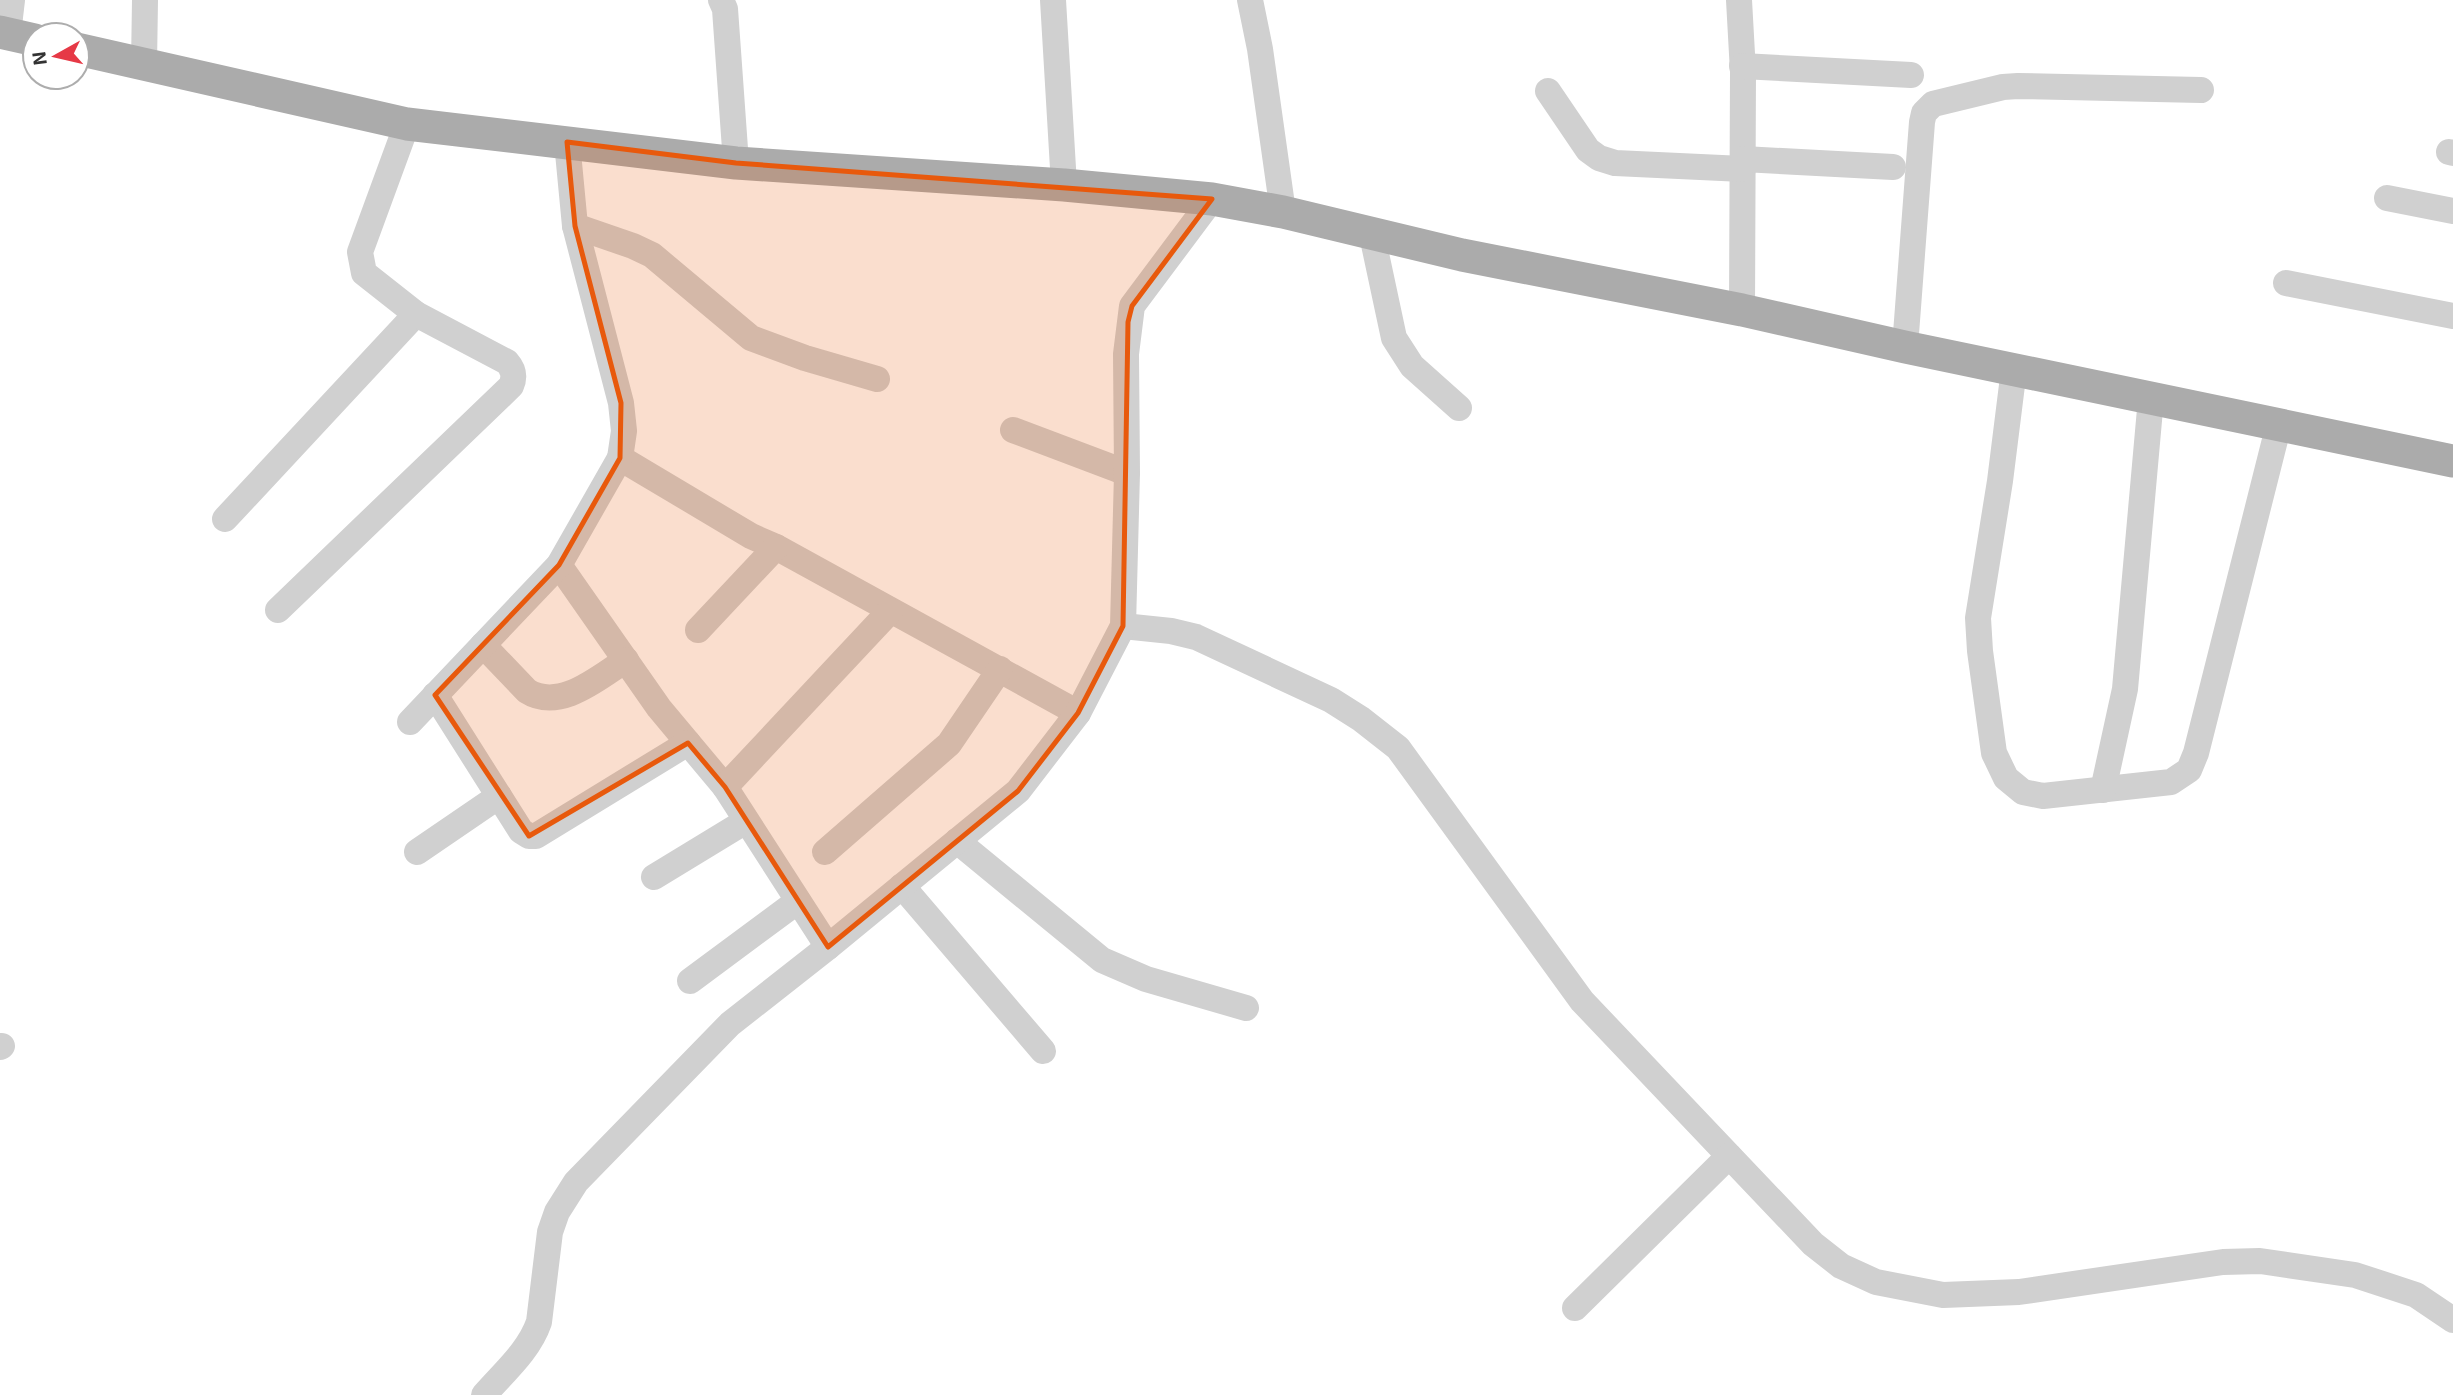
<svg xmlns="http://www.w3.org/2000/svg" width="2453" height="1395" viewBox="0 0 2453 1395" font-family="'Exo 2',sans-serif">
	<rect width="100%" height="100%" fill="#fff"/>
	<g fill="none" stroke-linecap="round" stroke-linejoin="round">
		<g stroke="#d0d0d0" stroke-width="26">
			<polyline points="721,0 725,9 736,163"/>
			<polyline points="1053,0 1064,185"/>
			<polyline points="1250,0 1260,49 1283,212"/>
			<polyline points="1739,0 1743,72 1742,310"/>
			<polyline points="8,34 12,0"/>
			<polyline points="144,64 145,0"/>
			<polyline points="1742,66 1911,75"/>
			<polyline points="1548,91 1588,150 1599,158 1615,163 1743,169"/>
			<polyline points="567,142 575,226 621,403 624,431 620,458 751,536 776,547 1078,713"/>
			<polyline points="2449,152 2453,153"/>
			<polyline points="1743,159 1893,167"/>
			<polyline points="2387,198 2453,211"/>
			<polyline points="575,226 633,246 652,255 751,338 805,358 877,379"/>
			<polyline points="1372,235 1394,338 1412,366 1459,408"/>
			<polyline points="2286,283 2453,316"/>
			<polyline points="1905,347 1922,122 1924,113 1933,104 2003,87 2018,86 2201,90"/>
			<polyline points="2014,369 2000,481 1978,618 1980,651 1994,753 2006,778 2023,792 2043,796 2171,782 2189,770 2196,753 2279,424"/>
			<polyline points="1013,430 1127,473"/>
			<polyline points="225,519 416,314"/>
			<polyline points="559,565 659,708 725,787 828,947"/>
			<path d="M 278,610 L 511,386 C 515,377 514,370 507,362 L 416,314 L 364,273 L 360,252 L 407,124"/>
			<polyline points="1123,626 1171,631 1196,637 1331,700 1361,719 1398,748 1582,1001 1813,1244 1841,1266 1876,1282 1943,1295 2019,1292 2223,1262 2260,1261 2355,1275 2416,1295 2453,1320"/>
			<polyline points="698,630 776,547"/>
			<path d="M 483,645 L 527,691 C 560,712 599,677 626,660"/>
			<polyline points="435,695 521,831 529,836 536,836 688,743"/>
			<polyline points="410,722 559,565 620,458"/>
			<polyline points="725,787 890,611"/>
			<polyline points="2103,790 2125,689 2151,398"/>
			<polyline points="957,841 1102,960 1146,979 1246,1008"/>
			<polyline points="417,852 499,796"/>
			<polyline points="825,852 949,744 1000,669"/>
			<polyline points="654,877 746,821"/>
			<polyline points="902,886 1043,1051"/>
			<polyline points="690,981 798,901"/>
			<polyline points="0,1047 2,1046"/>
			<polyline points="1575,1308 1729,1156"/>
			<path d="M 484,1395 C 504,1372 529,1351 539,1322 L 550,1232 L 557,1212 L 576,1182 L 730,1024 L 828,947 L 1018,791 L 1078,713 L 1123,626 L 1127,473 L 1126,354 L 1132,306 L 1212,199"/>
		</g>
		<g stroke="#ababab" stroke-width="33">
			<polyline points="0,32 35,40"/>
			<polyline points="77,49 407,124 736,163 1064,185 1212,199 1283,212 1462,255 1742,310 1905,347 2453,461"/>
		</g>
	</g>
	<path fill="#e8590c" fill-opacity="0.2" stroke="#e8590c" stroke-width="5" stroke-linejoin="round" d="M 567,142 L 736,163 L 1212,199 L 1132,306 L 1128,322 L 1123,626 L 1078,713 L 1018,791 L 828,947 L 725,787 L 688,743 L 529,836 L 435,695 L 559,565 L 620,458 L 621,403 L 575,226 Z"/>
	<g transform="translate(56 56) rotate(262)"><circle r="33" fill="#ffffff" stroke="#adadad" stroke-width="2"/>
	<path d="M0-5L12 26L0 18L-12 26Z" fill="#e63946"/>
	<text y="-10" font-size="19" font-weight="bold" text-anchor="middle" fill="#333333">N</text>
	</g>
</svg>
